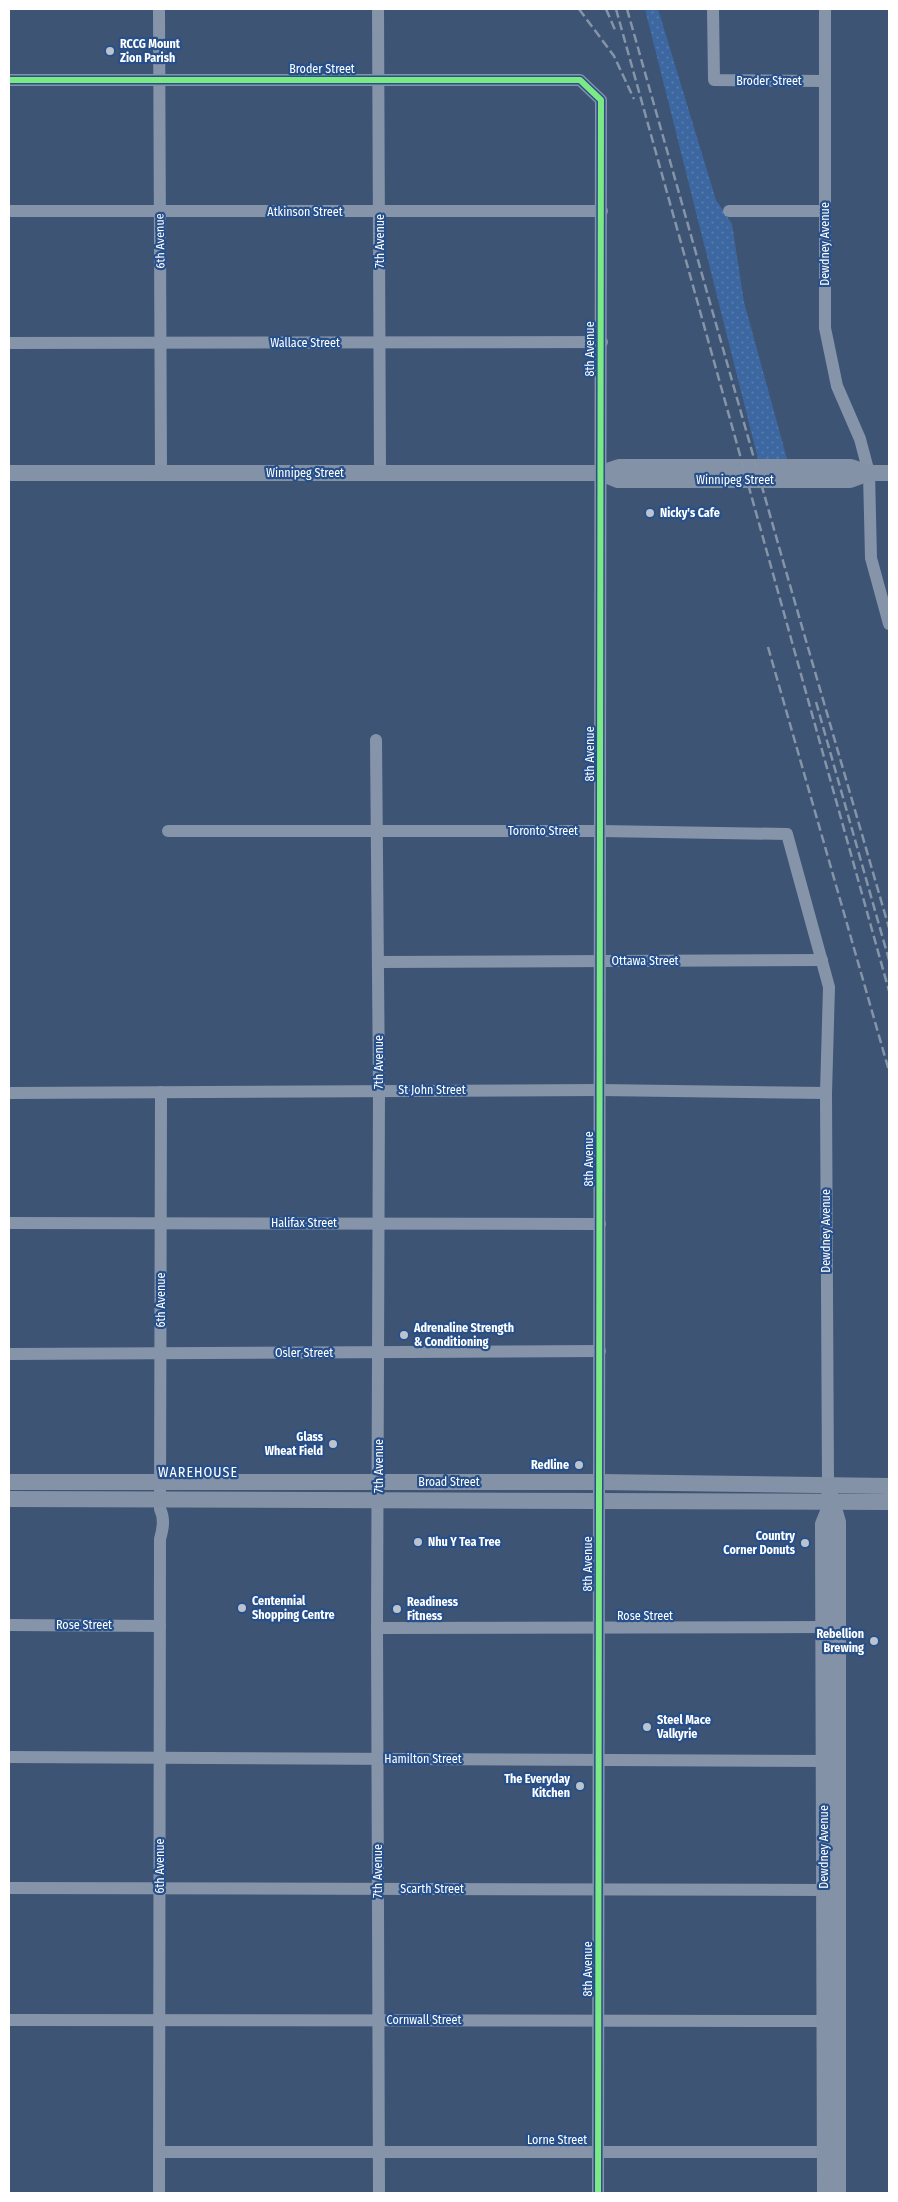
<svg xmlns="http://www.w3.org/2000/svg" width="898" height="2202" viewBox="0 0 898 2202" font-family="'Fira Sans Condensed',sans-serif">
	<defs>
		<pattern id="grass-dots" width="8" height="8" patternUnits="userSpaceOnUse" patternTransform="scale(1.25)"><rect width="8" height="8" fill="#3c67a0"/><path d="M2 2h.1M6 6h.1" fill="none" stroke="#597eae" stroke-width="1.8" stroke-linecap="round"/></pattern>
	</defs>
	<rect width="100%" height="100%" fill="#3e5474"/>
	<polygon fill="url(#grass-dots)" points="645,9 658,9 716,200 732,224 744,302 787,459 758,459"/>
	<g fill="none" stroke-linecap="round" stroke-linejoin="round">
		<g stroke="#8594a9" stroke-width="12">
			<polyline points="159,9 161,473"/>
			<polyline points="378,9 380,473"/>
			<polyline points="713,9 714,80 825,81"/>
			<polyline points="825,9 825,328 837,386 860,439 869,473 871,558 889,624"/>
			<polyline points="9,80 580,80 601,100 598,2193"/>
			<polyline points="9,211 602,211"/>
			<polyline points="729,211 825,211"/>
			<polyline points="9,343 602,342"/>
			<polyline points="376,740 379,1090 377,1628 379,2193"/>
			<polyline points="168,831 601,831 787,834 829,987 826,1093 828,1484"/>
			<polyline points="379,962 822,960"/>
			<polyline points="9,1093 600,1090 826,1093"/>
			<polyline points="9,1223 600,1224"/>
			<polyline points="9,1354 600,1351"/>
			<polyline points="9,1625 160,1626"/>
			<polyline points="377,1628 823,1627"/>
			<polyline points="9,1757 831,1761"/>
			<polyline points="9,1888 824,1890"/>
			<polyline points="9,2020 833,2021"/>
			<polyline points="159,2152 825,2152"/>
			<path d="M 159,2193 L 160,1539 C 163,1529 165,1519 160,1509 L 161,1092"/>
		</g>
		<g stroke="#8492a7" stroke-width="16">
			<polyline points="9,473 601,473 619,467 851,467 869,473 889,473"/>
			<polyline points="601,473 618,480 850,480 869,473"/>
			<polyline points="9,1482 600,1482 889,1486"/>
			<polyline points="829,1491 838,1522 838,2193"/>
			<polyline points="9,1499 889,1502"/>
			<polyline points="825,2193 823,1524 832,1502"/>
		</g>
		<g stroke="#8594a7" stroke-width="2.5" stroke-dasharray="9 4" stroke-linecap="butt">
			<polyline points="579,9 614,56 634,99"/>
			<polyline points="606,9 616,32"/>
			<polyline points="616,9 889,991"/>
			<polyline points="627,9 783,561 889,928"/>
			<polyline points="768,647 889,1071"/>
			<polyline points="816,702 889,960"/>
		</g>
		<g stroke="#27508b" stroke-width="9">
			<polyline id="cycleway" points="9,80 580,80 601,100 598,2193"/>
		</g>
		<use href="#cycleway" stroke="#7ce984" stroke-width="6"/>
	</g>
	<g fill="#bbc3ce" stroke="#27508b" stroke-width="2">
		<circle cx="110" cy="51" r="5"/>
		<circle cx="650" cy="513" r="5"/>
		<circle cx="404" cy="1335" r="5"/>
		<circle cx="333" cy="1444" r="5"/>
		<circle cx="579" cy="1465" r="5"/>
		<circle cx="418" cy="1542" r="5"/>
		<circle cx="805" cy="1543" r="5"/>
		<circle cx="242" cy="1608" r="5"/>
		<circle cx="397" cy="1609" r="5"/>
		<circle cx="874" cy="1641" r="5"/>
		<circle cx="647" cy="1727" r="5"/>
		<circle cx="580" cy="1786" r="5"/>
	</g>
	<g text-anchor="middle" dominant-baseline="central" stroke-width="4.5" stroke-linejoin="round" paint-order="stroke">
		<g font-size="12" font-weight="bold" fill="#fff" stroke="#27508b" text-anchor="start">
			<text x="120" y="44">RCCG Mount<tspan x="120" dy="14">Zion Parish</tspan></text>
			<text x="660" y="513">Nicky's Cafe</text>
			<text x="414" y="1328">Adrenaline Strength<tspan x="414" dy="14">&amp; Conditioning</tspan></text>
			<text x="323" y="1437" text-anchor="end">Glass<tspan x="323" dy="14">Wheat Field</tspan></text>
			<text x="569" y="1465" text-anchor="end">Redline</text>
			<text x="795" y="1536" text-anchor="end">Country<tspan x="795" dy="14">Corner Donuts</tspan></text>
			<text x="428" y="1542">Nhu Y Tea Tree</text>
			<text x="252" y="1601">Centennial<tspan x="252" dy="14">Shopping Centre</tspan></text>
			<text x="407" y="1602">Readiness<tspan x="407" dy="14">Fitness</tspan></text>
			<text x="864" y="1634" text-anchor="end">Rebellion<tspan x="864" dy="14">Brewing</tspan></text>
			<text x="657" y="1720">Steel Mace<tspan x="657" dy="14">Valkyrie</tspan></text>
			<text x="570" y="1779" text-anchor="end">The Everyday<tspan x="570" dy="14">Kitchen</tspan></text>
		</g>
		<g font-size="12" fill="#fff" stroke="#27508b">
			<text x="322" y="69">Broder Street</text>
			<text x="769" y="81">Broder Street</text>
			<text x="305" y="212">Atkinson Street</text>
			<text transform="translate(160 241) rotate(-91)">6th Avenue</text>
			<text transform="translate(380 241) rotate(-90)">7th Avenue</text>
			<text transform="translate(825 244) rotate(-90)">Dewdney Avenue</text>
			<text x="305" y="343">Wallace Street</text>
			<text transform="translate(590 349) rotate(-90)">8th Avenue</text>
			<text x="305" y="473">Winnipeg Street</text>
			<text x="735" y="480">Winnipeg Street</text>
			<text transform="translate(590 754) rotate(-90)">8th Avenue</text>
			<text x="543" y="831">Toronto Street</text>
			<text x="645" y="961">Ottawa Street</text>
			<text transform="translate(379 1062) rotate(-90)">7th Avenue</text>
			<text x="432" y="1090">St John Street</text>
			<text transform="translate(589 1159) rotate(-90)">8th Avenue</text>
			<text x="304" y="1223">Halifax Street</text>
			<text transform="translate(826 1231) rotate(-90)">Dewdney Avenue</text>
			<text transform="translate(161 1300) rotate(-90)">6th Avenue</text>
			<text x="304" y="1353">Osler Street</text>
			<text transform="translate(379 1466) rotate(-90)">7th Avenue</text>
			<text x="449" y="1482">Broad Street</text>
			<text transform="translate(588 1564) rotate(-90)">8th Avenue</text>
			<text x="645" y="1616">Rose Street</text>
			<text x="84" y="1625">Rose Street</text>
			<text x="423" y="1759">Hamilton Street</text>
			<text transform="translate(824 1847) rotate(-90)">Dewdney Avenue</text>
			<text transform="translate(160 1866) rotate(-90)">6th Avenue</text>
			<text transform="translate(378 1871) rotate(-90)">7th Avenue</text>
			<text x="432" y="1889">Scarth Street</text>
			<text transform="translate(588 1969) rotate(-90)">8th Avenue</text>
			<text x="424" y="2020">Cornwall Street</text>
			<text x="557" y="2140">Lorne Street</text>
		</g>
		<g font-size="14" letter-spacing="1" fill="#fff" stroke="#27508b">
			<text x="198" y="1472">WAREHOUSE</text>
		</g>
	</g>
	<rect width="898" height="2202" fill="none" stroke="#ffffff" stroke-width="20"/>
</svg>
